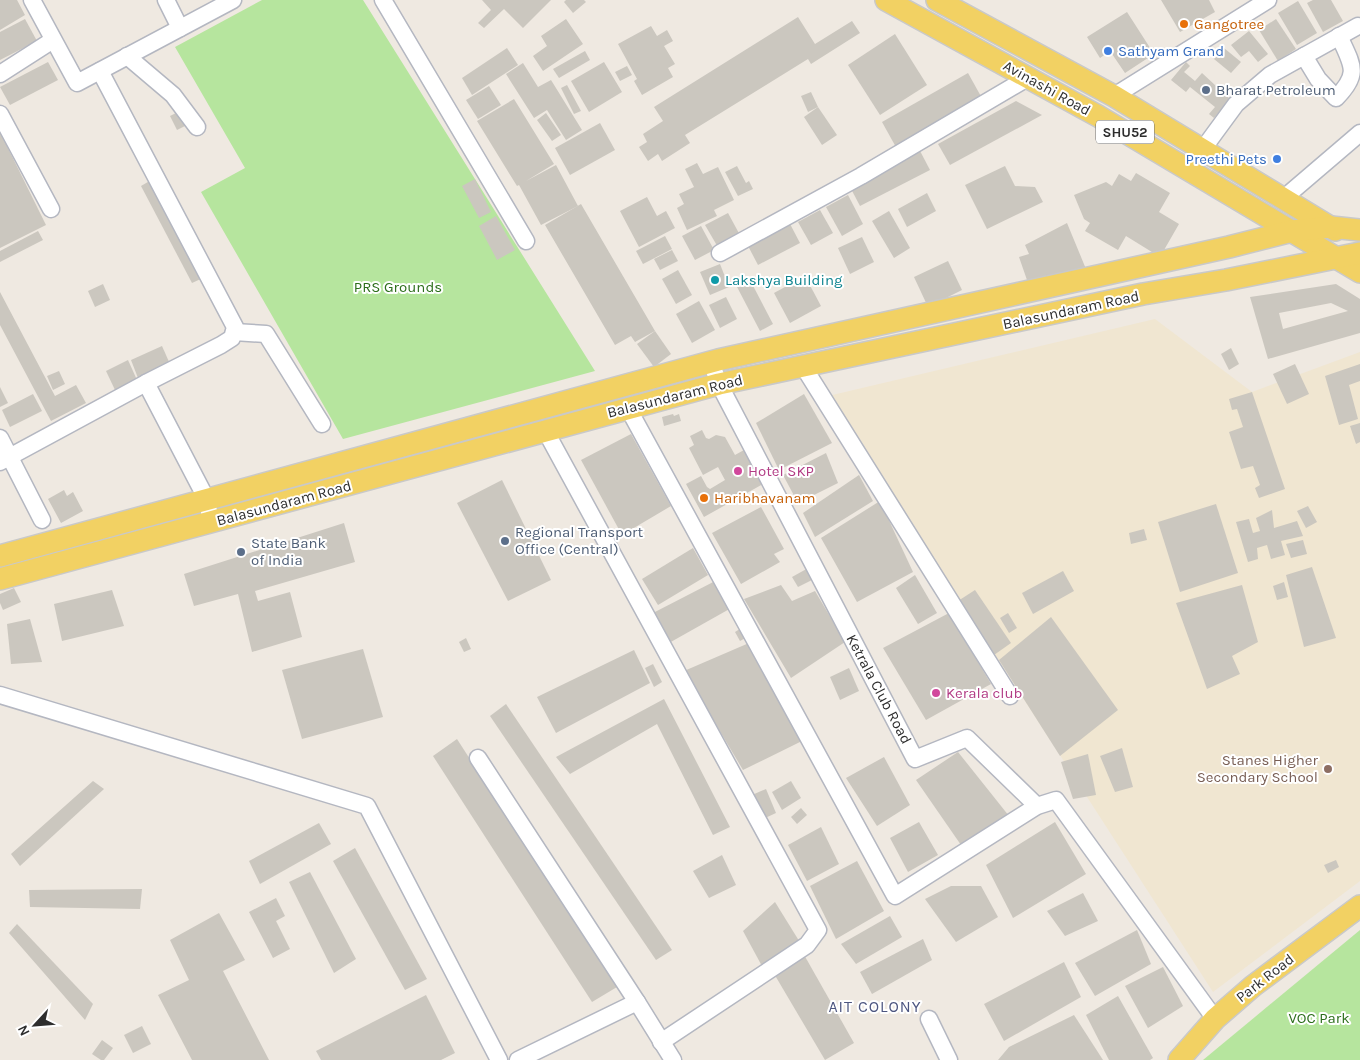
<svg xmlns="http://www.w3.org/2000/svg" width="1360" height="1060" viewBox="0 0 1360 1060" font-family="Karla,sans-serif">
	<rect width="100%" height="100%" fill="#efe9e1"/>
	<polygon fill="#f0e6d1" points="1155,319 1252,392 1360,352 1360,881 1213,992 828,396"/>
	<g fill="#b6e59e">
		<polygon points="262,0 363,0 595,371 343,439 201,192 245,168 175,47"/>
		<polygon points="1360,930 1360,1060 1203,1060"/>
	</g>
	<g fill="#cbc7bf" fill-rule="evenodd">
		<polygon points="0,0 17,0 25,15 0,30"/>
		<polygon points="482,0 551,0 523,28 504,9 484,28 478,23 491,10"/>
		<polygon points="566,0 584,0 586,2 573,13 564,2"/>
		<polygon points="1161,0 1209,0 1215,12 1180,32"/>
		<polygon points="1313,0 1331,0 1343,21 1323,32 1307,3"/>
		<polygon points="1298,1 1317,33 1297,45 1278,13"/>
		<polygon points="1127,12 1154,54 1125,73 1110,51 1100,58 1087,37"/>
		<polygon points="798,17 815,44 852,21 860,33 811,64 808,59 685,135 690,143 662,161 658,154 648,161 639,147 647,142 643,134 663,121 654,107"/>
		<polygon points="25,19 37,41 0,60 0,32"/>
		<polygon points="566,19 583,44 543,71 533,56 547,46 541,36"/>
		<polygon points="1276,19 1296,49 1278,61 1259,30"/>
		<polygon points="651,26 657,36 667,30 673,41 664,46 675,64 668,68 673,77 642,95 634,81 637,79 618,44"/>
		<polygon points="1249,31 1268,54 1258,62 1249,51 1241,57 1231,45"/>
		<polygon points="895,34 927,85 880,115 848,65"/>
		<polygon points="507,48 518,65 472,95 462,78"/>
		<polygon points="1224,48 1241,62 1231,73 1214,59"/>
		<polygon points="585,51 590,60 559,78 553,69"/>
		<polygon points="48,62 58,80 10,105 0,87"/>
		<polygon points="604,62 622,92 589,112 571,81"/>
		<polygon points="1186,62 1190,66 1184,72 1195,81 1202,73 1230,99 1214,118 1209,114 1215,107 1190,87 1186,92 1171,80"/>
		<polygon points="523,63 538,87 551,80 582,130 566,140 547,110 534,118 506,74"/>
		<polygon points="627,66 632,75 620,81 615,72"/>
		<polygon points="968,73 983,100 897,149 882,122"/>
		<polygon points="567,85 581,111 574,114 561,88"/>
		<polygon points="489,86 501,105 478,119 466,100"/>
		<polygon points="811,92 818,107 808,112 801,96"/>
		<polygon points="514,99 554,164 526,181 556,165 578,206 541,225 519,185 517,186 477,121"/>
		<polygon points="1016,101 1042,115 950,165 938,144"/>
		<polygon points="818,107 837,135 822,145 804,117"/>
		<polygon points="178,112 185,126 177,130 170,116"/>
		<polygon points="546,113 561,135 552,141 537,120"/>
		<polygon points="600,123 615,150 570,175 555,148"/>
		<polygon points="0,132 46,225 0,248"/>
		<polygon points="919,149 930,170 860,206 849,185"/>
		<polygon points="697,163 703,174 718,167 734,200 714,210 717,216 687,230 677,208 684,204 679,194 694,187 685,169"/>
		<polygon points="737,166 746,183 749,181 753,189 738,196 725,172"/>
		<polygon points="1005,166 1015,186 1035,187 1043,202 987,229 965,185"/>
		<polygon points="1136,173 1170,193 1159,212 1179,224 1160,257 1126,236 1118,250 1085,231 1090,223 1084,219 1074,195 1106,182 1112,186 1119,174 1131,181"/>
		<polygon points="153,179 205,277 192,283 141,186"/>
		<polygon points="475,179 491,212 479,218 462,186"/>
		<polygon points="927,193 936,211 907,227 898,209"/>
		<polygon points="848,195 863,224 842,236 826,207"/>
		<polygon points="647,197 657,216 666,211 675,228 639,247 620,211"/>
		<polygon points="581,204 655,331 635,342 631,336 615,345 545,225"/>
		<polygon points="820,210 833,233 811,245 798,222"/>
		<polygon points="889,211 910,248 894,258 872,221"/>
		<polygon points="728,213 741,237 719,249 705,225"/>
		<polygon points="496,216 515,250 497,260 479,226"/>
		<polygon points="789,222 800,243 758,265 747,244"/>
		<polygon points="1067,223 1086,269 1027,280 1019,257 1029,254 1025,245"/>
		<polygon points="701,226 714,250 695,260 682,236"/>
		<polygon points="38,231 43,240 0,262 0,251"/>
		<polygon points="665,236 672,249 643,264 636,251"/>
		<polygon points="862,237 874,262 850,274 838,248"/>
		<polygon points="672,250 678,261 660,270 654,259"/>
		<polygon points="948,261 962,290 928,307 914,277"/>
		<polygon points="720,264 729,287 710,295 700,272"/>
		<polygon points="678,270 692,295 676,304 662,279"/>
		<polygon points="805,276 821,306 790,323 774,293"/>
		<polygon points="749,278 773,324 760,331 736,285"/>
		<polygon points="103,284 110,300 95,307 88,291"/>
		<path d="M 1336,284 L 1360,299 L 1360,333 L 1268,359 L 1250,297 ZM 1331,303 L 1348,311 L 1283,329 L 1279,313 Z"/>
		<polygon points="0,292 55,396 76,385 86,403 51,421 0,325"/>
		<polygon points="726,297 737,319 720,328 709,305"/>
		<polygon points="699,301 715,330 692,343 676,314"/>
		<polygon points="655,331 671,354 654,367 637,344"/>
		<polygon points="162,346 170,364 138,378 131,360"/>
		<polygon points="1231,348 1239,364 1229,370 1221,354"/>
		<polygon points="128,360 137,380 115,390 106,371"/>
		<polygon points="1295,364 1309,394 1287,404 1273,374"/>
		<polygon points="1360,364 1360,381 1349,385 1358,419 1339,425 1325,376"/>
		<polygon points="59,371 65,384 53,390 47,376"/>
		<polygon points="0,387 8,403 0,407"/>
		<polygon points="1252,392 1285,489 1259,498 1255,488 1260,485 1253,466 1241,469 1229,432 1243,427 1237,409 1232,410 1229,399"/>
		<polygon points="33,394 42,411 10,427 2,410"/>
		<polygon points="804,394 832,443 779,470 756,423"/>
		<polygon points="673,414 674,416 679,414 681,421 664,426 662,417"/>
		<polygon points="1360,423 1360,442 1356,444 1350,426"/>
		<polygon points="702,430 706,438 709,439 716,435 725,437 735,455 744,450 763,484 704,517 686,484 701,476 707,487 710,489 725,480 718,467 703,475 689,448 694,445 690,436"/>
		<polygon points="631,434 671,506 622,535 581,460"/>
		<polygon points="826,453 838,483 798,503 783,475"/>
		<polygon points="859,475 873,501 815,537 803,513"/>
		<polygon points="502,480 551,580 508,601 457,503"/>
		<polygon points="64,490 67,496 73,492 83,511 61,523 48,499"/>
		<polygon points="880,501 913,572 857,602 821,538"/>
		<polygon points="1216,504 1238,573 1180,592 1158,522"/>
		<polygon points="1308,506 1317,522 1306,528 1297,511"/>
		<polygon points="761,507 784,549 774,554 780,562 741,584 712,533"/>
		<polygon points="1272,510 1274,528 1297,521 1303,536 1281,541 1285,555 1271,559 1267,545 1257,548 1258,559 1248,562 1236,522 1249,519 1253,533 1260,531 1256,518"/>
		<polygon points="344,523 355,562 255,591 258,601 290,592 302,637 252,652 238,594 194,606 184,574"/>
		<polygon points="1144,529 1147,540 1131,544 1129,533"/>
		<polygon points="1303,540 1307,554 1291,558 1286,544"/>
		<polygon points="693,548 708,575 658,605 642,579"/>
		<polygon points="810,567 816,578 798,587 792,577"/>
		<polygon points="1312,567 1336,638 1304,647 1286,575"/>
		<polygon points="1063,571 1074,591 1033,614 1022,593"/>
		<polygon points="915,575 937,613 918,624 896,588"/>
		<polygon points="719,579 733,607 669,643 653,613"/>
		<polygon points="1284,582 1288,597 1277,600 1273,586"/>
		<polygon points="781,585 792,601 815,591 845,642 791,678 744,599"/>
		<polygon points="1242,585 1258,642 1232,656 1240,674 1207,689 1176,603"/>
		<polygon points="14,588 21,602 3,610 0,603 0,594"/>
		<polygon points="112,590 124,626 62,641 54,604"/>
		<polygon points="975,590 1011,643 994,655 958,601"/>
		<polygon points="949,613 991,684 926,720 883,648"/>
		<polygon points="1008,613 1017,628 1009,633 1000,618"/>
		<polygon points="1051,617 1118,710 1060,756 999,660"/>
		<polygon points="30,619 42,662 11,664 7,624"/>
		<polygon points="743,627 749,636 740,641 735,632"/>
		<polygon points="466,638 471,649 464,652 459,642"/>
		<polygon points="749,643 802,741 743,770 684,671"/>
		<polygon points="363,649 383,717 302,739 282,670"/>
		<polygon points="634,650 650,683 556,733 537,697"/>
		<polygon points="653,664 662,682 654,687 645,668"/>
		<polygon points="849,668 859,691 840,700 830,677"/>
		<polygon points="664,699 730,827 713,835 657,724 570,774 556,757"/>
		<polygon points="506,704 672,950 656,960 490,716"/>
		<polygon points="457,739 617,987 592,1002 433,756"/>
		<polygon points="1122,748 1133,787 1115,792 1100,756"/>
		<polygon points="958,752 1009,816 961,845 916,780"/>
		<polygon points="1088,754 1096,795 1073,799 1061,762"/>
		<polygon points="884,757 910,805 877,826 846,778"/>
		<polygon points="93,781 104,789 20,866 11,854"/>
		<polygon points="791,781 801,798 782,810 772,792"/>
		<polygon points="766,789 776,813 763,819 752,795"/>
		<polygon points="801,808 807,815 797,824 791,817"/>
		<polygon points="919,822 938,855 908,872 890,838"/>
		<polygon points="1055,822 1086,874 1013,918 986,865"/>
		<polygon points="319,823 331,844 260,884 249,861"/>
		<polygon points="821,827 839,864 807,881 788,845"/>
		<polygon points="355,848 427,979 405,990 333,861"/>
		<polygon points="722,855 736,885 709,898 693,871"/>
		<polygon points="1336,860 1339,867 1328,873 1324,865"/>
		<polygon points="857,861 884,911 836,939 810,886"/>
		<polygon points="310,872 356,959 334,973 289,882"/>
		<polygon points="951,886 981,886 998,917 956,942 925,899"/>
		<polygon points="142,889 140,909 30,907 29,890"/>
		<polygon points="1083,893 1098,921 1065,936 1047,911"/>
		<polygon points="276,898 285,916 276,921 290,949 273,958 249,912"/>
		<polygon points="775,902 801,944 763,968 743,931"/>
		<polygon points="219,913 245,960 223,971 269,1060 192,1060 158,995 189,980 170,940"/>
		<polygon points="890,916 902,937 856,964 841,944"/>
		<polygon points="17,924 93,1004 85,1020 9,933"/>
		<polygon points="1137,930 1151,964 1095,996 1075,963"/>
		<polygon points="923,939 932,960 872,994 860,972"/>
		<polygon points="803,953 854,1043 825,1060 773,972"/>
		<polygon points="1064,962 1081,997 1004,1041 984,1004"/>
		<polygon points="1163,967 1183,1006 1148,1028 1125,986"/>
		<polygon points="426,995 455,1053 441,1060 321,1060 316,1051"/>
		<polygon points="1118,996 1153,1058 1150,1060 1109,1060 1086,1015"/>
		<polygon points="1074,1015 1103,1060 998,1060 1009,1047"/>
		<polygon points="142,1026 151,1044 133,1053 124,1035"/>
		<polygon points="102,1040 113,1048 104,1060 101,1060 92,1054"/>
	</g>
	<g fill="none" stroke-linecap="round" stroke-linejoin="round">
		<g stroke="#b4b7c1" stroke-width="19">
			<g id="minor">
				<polyline points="32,0 77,83 233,0"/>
				<polyline points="166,0 180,28"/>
				<polyline points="383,0 526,241"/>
				<polyline points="127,56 173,95 197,127"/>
				<path d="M 1304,56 L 1318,79 L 1336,98 C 1360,74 1353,66 1339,36"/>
				<polyline points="0,74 53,40"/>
				<polyline points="1114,96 1268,0"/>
				<polyline points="0,114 51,209"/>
				<polyline points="1203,149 1236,104 1270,75 1358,26"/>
				<polyline points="1284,198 1360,133"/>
				<polyline points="720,253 861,176 1029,77"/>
				<polyline points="234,332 266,334 322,424"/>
				<polyline points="711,362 719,384 915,759 967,738 1037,806"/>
				<polyline points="803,366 1010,696"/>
				<polyline points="146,383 207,500 211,523"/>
				<polyline points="628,408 895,896 1037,806 1056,800 1215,1019"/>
				<polyline points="545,430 818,930 807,945 661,1042"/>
				<polyline points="0,438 42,520"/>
				<polyline points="0,462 146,383 221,345 232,338 235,327 100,71"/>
				<polyline points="0,695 367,806 499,1060"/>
				<polyline points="478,758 637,1002"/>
				<polyline points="929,1019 949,1060"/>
				<polyline points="518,1060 637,1002 673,1060"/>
			</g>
		</g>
		<g stroke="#c9c9c9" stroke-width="24">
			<g id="major">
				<polyline points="886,0 1098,116 1360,272"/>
				<polyline points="937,0 1114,96 1335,230"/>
				<polyline points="0,556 718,360 1229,247 1292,231 1331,227 1360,230"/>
				<polyline points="0,579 719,384 1143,294 1226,280 1360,253"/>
				<polyline points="1179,1060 1215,1019 1253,986 1360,906"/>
			</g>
		</g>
		<use href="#minor" stroke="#fff" stroke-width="16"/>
		<use href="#major" stroke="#f2d163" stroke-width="21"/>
	</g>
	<g fill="#e8710a" stroke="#fff" stroke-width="2">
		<circle cx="1184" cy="24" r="5"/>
		<circle cx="704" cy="498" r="5"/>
	</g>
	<g fill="#3f7fe0" stroke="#fff" stroke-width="2">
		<circle cx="1108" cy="51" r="5"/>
		<circle cx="1277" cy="159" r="5"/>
	</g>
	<g fill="#5c6f8a" stroke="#fff" stroke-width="2">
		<circle cx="1206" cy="90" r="5"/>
		<circle cx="505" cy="541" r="5"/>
		<circle cx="241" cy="552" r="5"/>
	</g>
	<circle fill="#0f9aa8" stroke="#fff" stroke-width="2" cx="715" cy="280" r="5"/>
	<g fill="#d1479c" stroke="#fff" stroke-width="2">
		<circle cx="738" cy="471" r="5"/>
		<circle cx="936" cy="693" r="5"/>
	</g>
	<circle fill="#8d6e63" stroke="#fff" stroke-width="2" cx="1328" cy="769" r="5"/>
	<g text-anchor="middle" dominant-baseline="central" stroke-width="4" stroke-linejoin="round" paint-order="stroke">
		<rect fill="#fff" stroke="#6d6d6d" stroke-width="1" x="1096" y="120.5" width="58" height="23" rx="4"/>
		<g font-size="14" font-weight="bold" fill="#2e2e2e">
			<text x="1125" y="132">SHU52</text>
		</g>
		<g font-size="15" fill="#c56008" stroke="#fff" text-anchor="start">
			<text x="1194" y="24">Gangotree</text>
			<text x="714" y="498">Haribhavanam</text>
		</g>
		<g font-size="15" fill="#366cbe" stroke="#fff" text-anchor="start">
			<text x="1118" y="51">Sathyam Grand</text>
			<text x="1267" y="159" text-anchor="end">Preethi Pets</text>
		</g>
		<g font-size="15" fill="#2e2e2e" stroke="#fff">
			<text transform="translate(1047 88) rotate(29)">Avinashi Road</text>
			<text transform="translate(1071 310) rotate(-12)">Balasundaram Road</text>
			<text transform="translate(675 396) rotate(-14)">Balasundaram Road</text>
			<text transform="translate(284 503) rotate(-15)">Balasundaram Road</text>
			<text transform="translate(879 689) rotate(62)">Ketrala Club Road</text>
			<text transform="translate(1265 978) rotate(-38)">Park Road</text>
		</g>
		<g font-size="15" fill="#4e5e75" stroke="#fff" text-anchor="start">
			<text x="1216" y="90">Bharat Petroleum</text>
			<text x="515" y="532">Regional Transport<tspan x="515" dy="17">Office (Central)</tspan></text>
			<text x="251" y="543">State Bank<tspan x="251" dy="17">of India</tspan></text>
		</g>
		<g font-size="15" fill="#0d838f" stroke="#fff" text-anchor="start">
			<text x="725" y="280">Lakshya Building</text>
		</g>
		<g font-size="15" fill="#2c6e1b" stroke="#fff">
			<text x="398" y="287">PRS Grounds</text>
			<text x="1319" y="1018">VOC Park</text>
		</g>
		<g font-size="15" fill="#b23c85" stroke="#fff" text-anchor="start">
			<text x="748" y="471">Hotel SKP</text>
			<text x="946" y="693">Kerala club</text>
		</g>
		<g font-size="15" fill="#785e54" stroke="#fff" text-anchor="end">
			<text x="1318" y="760">Stanes Higher<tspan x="1318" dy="17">Secondary School</tspan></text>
		</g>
		<g font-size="16" letter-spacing="1" fill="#4d5680" stroke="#fff">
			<text x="875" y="1006">AIT COLONY</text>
		</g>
	</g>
	<g transform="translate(35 1025) rotate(244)" stroke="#ffffff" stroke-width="4" paint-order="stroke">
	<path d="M0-4L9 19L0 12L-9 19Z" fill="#2e2e2e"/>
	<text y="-8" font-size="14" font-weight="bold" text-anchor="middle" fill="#2e2e2e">N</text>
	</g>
</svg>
